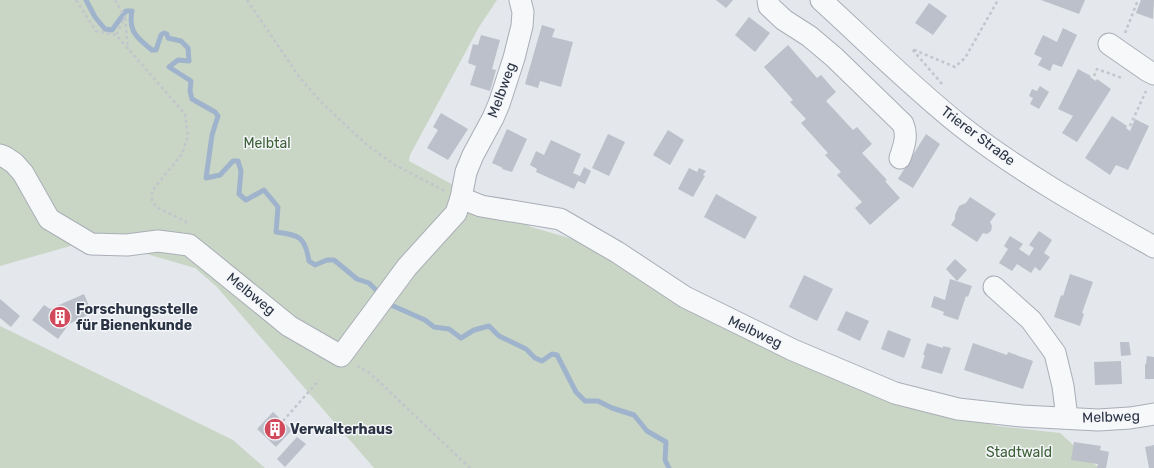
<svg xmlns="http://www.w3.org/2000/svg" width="1154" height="468" viewBox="0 0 1154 468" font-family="Rubik,sans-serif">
	<rect width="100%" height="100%" fill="#e4e7ec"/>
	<g fill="#c9d6c5">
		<polygon points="0,0 497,0 479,27 410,155 409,161 531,227 583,242 879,396 998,426 1060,433 1098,467 1101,468 374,468 216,286 195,268 95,239 0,266"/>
		<polygon points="0,326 233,440 265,468 0,468"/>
	</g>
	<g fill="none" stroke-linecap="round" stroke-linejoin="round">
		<g stroke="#9fb4cc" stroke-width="5">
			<path d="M 86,0 L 95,17 L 105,29 L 112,30 L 126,11 L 132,11 C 128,31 137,38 152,50 L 156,50 L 161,35 L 164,33 L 167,34 L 168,38 L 181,41 L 188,48 L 189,61 L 178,60 L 169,67 L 191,81 L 190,91 L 192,99 L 215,112 L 218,116 L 212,135 L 206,178 L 220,175 L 233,161 L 238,161 L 241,171 L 239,194 L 246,200 L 264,190 L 278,207 L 276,232 C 300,235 305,237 309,261 L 315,265 L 327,260 L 334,260 L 357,279 L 369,283 L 379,293"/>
			<polyline points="388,302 391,305 425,320 434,327 449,329 461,338 474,330 489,326 499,336 526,349 535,358 542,361 552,354 557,355 576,392 585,401 598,401 612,408 634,415 647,431 666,442 665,460 669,468"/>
		</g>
	</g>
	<g fill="#bbc0ca">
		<polygon points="716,0 733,0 726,8"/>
		<polygon points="1041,0 1085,0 1079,14"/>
		<polygon points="1141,0 1154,0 1153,19 1136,13"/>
		<polygon points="929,3 947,16 933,35 915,23"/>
		<polygon points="749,17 770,33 755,52 735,35"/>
		<polygon points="542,25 555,29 552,37 573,42 561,87 540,81 538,88 525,84"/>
		<polygon points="1063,28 1077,35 1062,67 1053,64 1050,71 1038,65 1042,58 1034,54 1043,35 1057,42"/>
		<polygon points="481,35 500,40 492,69 496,70 490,91 470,85 476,66 468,63 473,44 478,45"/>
		<polygon points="788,45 817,78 821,75 836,92 826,101 853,130 857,127 872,144 862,153 887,180 885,181 900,198 870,225 855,208 862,202 837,175 841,172 825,155 828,153 801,123 806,119 790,102 793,100 764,67"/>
		<polygon points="1078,69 1091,76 1090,77 1096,81 1097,79 1111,89 1077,142 1062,133 1073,116 1058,109"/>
		<polygon points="1040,86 1049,92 1039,109 1030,104 1033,98 1029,96 1032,89 1037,91"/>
		<polygon points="441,113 468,129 448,160 427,148 438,130 433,127"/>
		<polygon points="1112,116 1127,126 1126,128 1130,131 1135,119 1149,126 1128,170 1116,165 1110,175 1085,158"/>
		<polygon points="507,129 527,139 512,172 502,169 503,168 492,163"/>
		<polygon points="668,130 684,140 670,165 653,155"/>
		<polygon points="608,134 625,142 609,176 592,168"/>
		<polygon points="926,134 940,144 913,188 898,179"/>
		<polygon points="551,140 581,154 573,173 580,176 584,167 591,171 585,184 578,181 574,189 536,172 537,169 530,165 536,151 544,155"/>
		<polygon points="689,168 697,172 699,168 706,171 703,175 705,176 693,197 678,189"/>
		<polygon points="716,194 757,217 745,239 704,217"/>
		<polygon points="970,197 996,214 990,222 992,226 991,231 987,234 983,233 977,242 951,225 955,219 955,215 959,206 966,203"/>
		<polygon points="1039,231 1052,240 1044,253 1050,257 1040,271 1035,267 1031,273 1017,264 1012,271 999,263 1008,249 1004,246 1010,236 1023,244 1019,249 1029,256 1034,248 1029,245"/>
		<polygon points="955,259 967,270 957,281 946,269"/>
		<polygon points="1070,274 1093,282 1082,313 1084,314 1080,326 1054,317 1061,295 1063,296"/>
		<polygon points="804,275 833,289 817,321 789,307"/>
		<polygon points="950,279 972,286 968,297 966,296 958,320 943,315 944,312 931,307 934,296 945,300"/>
		<polygon points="84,294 92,313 69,324 58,339 32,320 44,305 50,309"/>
		<polygon points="0,299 20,316 11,327 0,318"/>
		<polygon points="846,311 869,321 860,341 837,330"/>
		<polygon points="888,330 911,339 904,358 881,349"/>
		<polygon points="1120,342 1129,342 1131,355 1121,356"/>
		<polygon points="927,343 943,348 943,346 951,348 942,374 921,368 925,355 923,355"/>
		<polygon points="973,343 1007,355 1008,352 1033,361 1023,389 964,370"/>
		<polygon points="1147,356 1154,357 1154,379 1145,379 1145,364 1146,364"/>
		<polygon points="1121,361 1122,384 1095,385 1094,362"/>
		<polygon points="273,412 292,430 276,447 257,429"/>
		<polygon points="297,437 306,444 285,467 277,459"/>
		<polygon points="1074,442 1101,446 1100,450 1109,452 1106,468 1097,468 1098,464 1071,460"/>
		<polygon points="1154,445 1154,468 1149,468 1145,447"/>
	</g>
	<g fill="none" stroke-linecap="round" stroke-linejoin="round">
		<g stroke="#a9aeb7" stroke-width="23">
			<g id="minor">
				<path d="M 768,0 L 769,6 L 784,20 L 809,36 L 834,57 L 903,124 C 908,136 904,146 900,158"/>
				<path d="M 821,0 C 867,42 912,87 961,126 C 1021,173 1088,210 1154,247"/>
				<polyline points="1109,44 1148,71 1154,74"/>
				<polyline points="0,155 5,157 14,163 23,173 49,219 91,244 127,245 158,241 189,245 209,261 289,326 341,356 407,267 456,213 461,198 466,172 473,155 493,118 499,104 514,58 522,26 523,12 520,0"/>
				<polyline points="461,198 481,206 560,219 617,252 685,297 793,350 895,393 958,409 1022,416 1098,420 1130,418 1154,414"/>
				<polyline points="994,287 1031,320 1055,353 1063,386 1067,418"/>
			</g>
		</g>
		<g stroke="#c2c5cb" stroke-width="2.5" stroke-dasharray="3 3" stroke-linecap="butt">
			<polyline points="76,0 96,31 116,35 185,114 188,136 182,154 152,191 152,200 156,207 185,221 188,226"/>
			<polyline points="115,0 125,17 116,35"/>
			<polyline points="247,0 300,78 324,105 367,145 395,165 445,191"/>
			<polyline points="125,18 128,49"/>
			<polyline points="1125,33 1138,0"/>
			<polyline points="1094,76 1097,69 1122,78"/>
			<polyline points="942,84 912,49 955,67 965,58 998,0"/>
			<polyline points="1130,126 1146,91"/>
			<polyline points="357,366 370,373 470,468"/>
			<polyline points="283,421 319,380"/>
		</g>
		<use href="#minor" stroke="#f7f8fa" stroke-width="21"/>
	</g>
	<defs>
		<g id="building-disc" transform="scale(1.15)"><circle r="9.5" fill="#d1495b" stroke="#f4f6f9"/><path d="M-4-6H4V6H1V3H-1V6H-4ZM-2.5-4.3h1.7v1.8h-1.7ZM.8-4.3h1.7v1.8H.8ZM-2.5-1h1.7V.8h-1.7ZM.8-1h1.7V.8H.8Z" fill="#fff"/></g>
	</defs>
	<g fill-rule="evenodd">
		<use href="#building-disc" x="60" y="317"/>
		<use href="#building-disc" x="275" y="429"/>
	</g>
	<g text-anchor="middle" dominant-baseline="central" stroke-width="3" stroke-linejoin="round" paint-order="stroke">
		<g font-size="14" fill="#2b3445" stroke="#f4f6f9">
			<text transform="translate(502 90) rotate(-70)">Melbweg</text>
			<text transform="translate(978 136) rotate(37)">Trierer Straße</text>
			<text transform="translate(251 294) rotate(39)">Melbweg</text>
			<text transform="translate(755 332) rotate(25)">Melbweg</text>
			<text transform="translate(1111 417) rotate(-2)">Melbweg</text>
		</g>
		<g font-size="14" fill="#3f6138" stroke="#f4f6f9">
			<text x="267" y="143">Melbtal</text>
			<text x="1019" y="452">Stadtwald</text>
		</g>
		<g font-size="14" font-weight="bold" fill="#2b3445" stroke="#f4f6f9" text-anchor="start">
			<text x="76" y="309">Forschungsstelle<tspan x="76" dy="16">für Bienenkunde</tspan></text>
			<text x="290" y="429">Verwalterhaus</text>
		</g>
	</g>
</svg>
